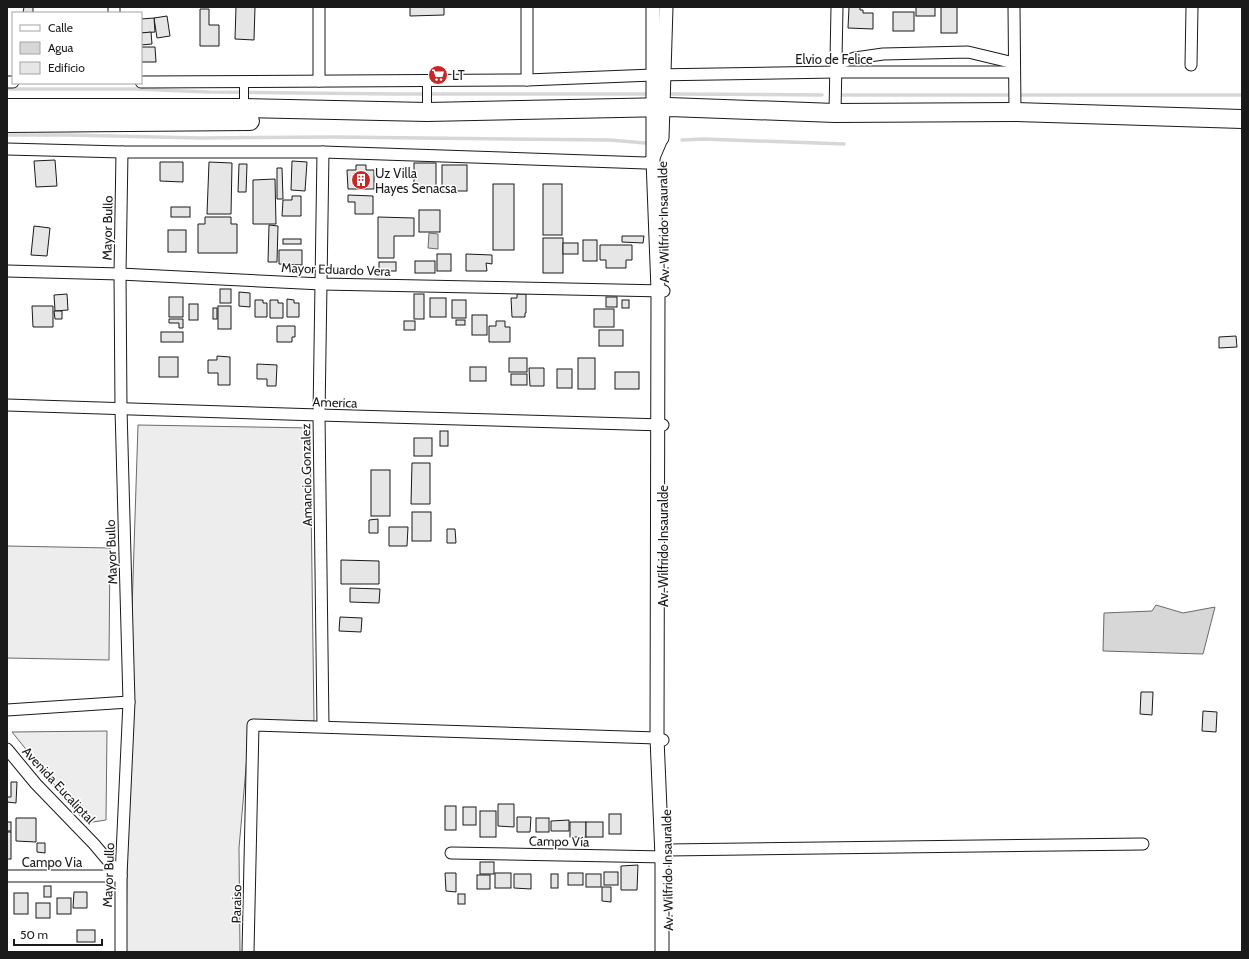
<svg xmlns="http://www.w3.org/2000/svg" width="1249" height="959" viewBox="0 0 1249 959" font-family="Cabin,sans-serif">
	<rect width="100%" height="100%" fill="#fff"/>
	<g fill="#ededed" stroke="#6a6a6a">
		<polygon points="138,425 310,428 314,721 250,722 239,848 240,952 126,952 129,702"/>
		<polygon points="7,546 110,548 109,660 7,658"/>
		<polygon points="107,731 106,820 93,822 79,815 12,732"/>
	</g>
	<g fill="#d7d7d7" stroke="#6a6a6a">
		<polygon points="429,233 438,234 438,249 428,248"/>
		<polygon points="1156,605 1183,613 1215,607 1203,654 1103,651 1104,613 1152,611"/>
	</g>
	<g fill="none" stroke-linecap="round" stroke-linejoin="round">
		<g stroke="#d7d7d7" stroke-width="3.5">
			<polyline points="7,89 136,89 209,92 396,94 650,94"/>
			<polyline points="672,94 822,95"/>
			<polyline points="842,95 1242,95"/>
			<polyline points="7,135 68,135 200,138 335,137 610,140 645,143"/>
			<polyline points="682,140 703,139 844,144"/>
		</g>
	</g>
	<g fill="#e6e6e6" stroke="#1a1a1a">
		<polygon points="24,7 33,7 33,13 23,13"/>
		<polygon points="236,7 255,7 254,40 235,39"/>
		<polygon points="410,7 444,7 444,15 410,16"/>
		<polygon points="849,7 860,7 860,10 863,10 863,13 873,13 873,29 848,28"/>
		<rect x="916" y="7" width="19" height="9"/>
		<rect x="941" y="7" width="16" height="26"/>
		<polygon points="200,9 209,9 209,25 219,25 219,46 200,46"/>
		<rect x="893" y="12" width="21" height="19"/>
		<polygon points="167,16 170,36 157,38 154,18"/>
		<polygon points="154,18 155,32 141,33 141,19"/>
		<polygon points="151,32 152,44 141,45 141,33"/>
		<polygon points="141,47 155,47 156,62 141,62"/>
		<polygon points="55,160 57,186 36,187 34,161"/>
		<polygon points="292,161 307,162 305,191 291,190"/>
		<polygon points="160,162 183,162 183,182 160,181"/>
		<polygon points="209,162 232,163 231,214 207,214"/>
		<rect x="414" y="163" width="22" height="24"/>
		<polygon points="239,164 247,164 246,192 238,192"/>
		<polygon points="356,165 366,165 366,170 374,170 374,189 348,189 347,170 356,170"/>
		<rect x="442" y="165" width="25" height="26"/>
		<polygon points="277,168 282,168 283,199 277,199"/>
		<polygon points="275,179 276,224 253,224 253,180"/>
		<rect x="493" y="184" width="21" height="66"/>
		<rect x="543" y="184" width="19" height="51"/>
		<polygon points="348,195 373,196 373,214 355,214 355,202 348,202"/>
		<polygon points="292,196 301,196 301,216 282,216 283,200 292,200"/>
		<rect x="171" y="207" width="19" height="10"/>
		<rect x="419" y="210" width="21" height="22"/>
		<polygon points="205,217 231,217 231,224 237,224 237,253 198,253 198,224 205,224"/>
		<polygon points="378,217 414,218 414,236 394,236 394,258 378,258"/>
		<polygon points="269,225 278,226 277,262 268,262"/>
		<polygon points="34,226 50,228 47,256 31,255"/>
		<rect x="168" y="230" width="18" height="22"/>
		<polygon points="622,236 644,236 643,243 622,242"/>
		<rect x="543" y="238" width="20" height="35"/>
		<rect x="283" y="239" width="18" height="5"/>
		<rect x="583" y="240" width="14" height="21"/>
		<rect x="563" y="243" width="15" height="11"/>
		<polygon points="600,245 632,245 632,260 626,260 626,268 606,268 606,260 600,260"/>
		<polygon points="279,250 302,250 302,265 279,264"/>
		<rect x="437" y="254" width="14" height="17"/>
		<polygon points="466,254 492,255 492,264 486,263 487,271 466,271"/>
		<rect x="415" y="261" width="20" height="12"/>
		<rect x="379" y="262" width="17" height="9"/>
		<rect x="220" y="289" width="11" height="14"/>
		<polygon points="239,292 250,293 250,307 239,306"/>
		<polygon points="67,294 68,310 55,311 54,295"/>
		<rect x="414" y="294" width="10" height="25"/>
		<polygon points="517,294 526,294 526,313 525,313 525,317 512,317 511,298 517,298"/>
		<rect x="169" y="297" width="14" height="20"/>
		<rect x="606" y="297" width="11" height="10"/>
		<rect x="430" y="298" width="16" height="19"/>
		<polygon points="287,299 294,300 294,303 299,303 299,317 287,317"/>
		<polygon points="255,300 263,300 263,303 267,303 267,317 255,317"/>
		<polygon points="270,300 278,300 278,303 283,303 283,318 270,318"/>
		<rect x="452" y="300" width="14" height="18"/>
		<rect x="622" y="300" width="7" height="8"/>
		<rect x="189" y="304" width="9" height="16"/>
		<polygon points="32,306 53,306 53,327 33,327"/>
		<rect x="218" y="306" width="13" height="23"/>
		<rect x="213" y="308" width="4" height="11"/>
		<rect x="594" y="309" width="20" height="18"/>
		<polygon points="54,311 62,311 62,319 55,319"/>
		<rect x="472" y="315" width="15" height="20"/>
		<polygon points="169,319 183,319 183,328 179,328 179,323 169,323"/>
		<rect x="456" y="320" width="9" height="5"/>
		<rect x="404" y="321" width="11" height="9"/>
		<polygon points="496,321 505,321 505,327 510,327 510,342 489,342 489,326 496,326"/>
		<polygon points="277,326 295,326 295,337 292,337 292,342 277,342"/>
		<rect x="599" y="330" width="24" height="16"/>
		<rect x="161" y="332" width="22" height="10"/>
		<polygon points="1236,336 1237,347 1219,348 1219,337"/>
		<polygon points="217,356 230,357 230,385 218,385 218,373 208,373 208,360 217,360"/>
		<rect x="159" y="357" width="19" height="20"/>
		<rect x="509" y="358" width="18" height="14"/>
		<rect x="578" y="358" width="17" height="31"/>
		<polygon points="257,364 277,365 276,386 267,386 267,379 257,379"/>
		<rect x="470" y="367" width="16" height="14"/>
		<polygon points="529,368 544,368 544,386 530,386"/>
		<rect x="557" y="369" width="15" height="19"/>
		<rect x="615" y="372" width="24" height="17"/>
		<rect x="511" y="374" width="16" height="11"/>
		<rect x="440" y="431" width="8" height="15"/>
		<rect x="414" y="438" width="18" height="18"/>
		<polygon points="412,463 430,463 430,504 411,504"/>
		<rect x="371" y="470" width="19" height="46"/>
		<rect x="412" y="512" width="19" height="29"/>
		<polygon points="378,519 378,533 369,533 369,520"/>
		<polygon points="389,527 408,527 407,546 389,546"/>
		<polygon points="447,529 455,529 456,543 447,543"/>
		<polygon points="341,560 379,561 379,584 341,584"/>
		<polygon points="350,588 380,589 379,603 350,602"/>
		<polygon points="340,617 362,618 361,632 339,631"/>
		<polygon points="1141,692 1153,692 1152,715 1140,714"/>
		<polygon points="1203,711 1217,712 1216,732 1202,731"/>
		<polygon points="11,782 17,782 16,803 7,802 7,797 11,797"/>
		<polygon points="498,804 514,804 514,827 498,826"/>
		<rect x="445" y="806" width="11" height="24"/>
		<rect x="463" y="807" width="13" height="18"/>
		<rect x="480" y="811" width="16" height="26"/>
		<rect x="609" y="814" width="12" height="20"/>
		<polygon points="517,817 531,817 530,832 517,832"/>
		<polygon points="16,818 36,818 36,842 16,841"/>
		<rect x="536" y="818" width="13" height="14"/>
		<polygon points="569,820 569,831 551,831 551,821"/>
		<rect x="7" y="822" width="4" height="9"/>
		<rect x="570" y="822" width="16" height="15"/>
		<rect x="586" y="822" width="17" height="15"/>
		<rect x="7" y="832" width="4" height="27"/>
		<polygon points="37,843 45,843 45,853 37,852"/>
		<rect x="480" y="862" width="14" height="12"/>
		<polygon points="638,865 637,890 621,890 621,866"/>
		<rect x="604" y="872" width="14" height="13"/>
		<polygon points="445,873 456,873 456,892 446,891"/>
		<rect x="495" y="873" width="16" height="15"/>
		<rect x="568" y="873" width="15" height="12"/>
		<polygon points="514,874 531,874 531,889 514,888"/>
		<rect x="551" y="874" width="7" height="14"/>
		<rect x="586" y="874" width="15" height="13"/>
		<rect x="477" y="875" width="13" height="14"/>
		<rect x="44" y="886" width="7" height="11"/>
		<polygon points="602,887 611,887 611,902 602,901"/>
		<polygon points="74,892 87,892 87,908 73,908"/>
		<rect x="14" y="893" width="14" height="21"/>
		<rect x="458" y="894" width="7" height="10"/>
		<rect x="57" y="898" width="14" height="16"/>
		<rect x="36" y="903" width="14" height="15"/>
		<rect x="77" y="930" width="18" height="12"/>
	</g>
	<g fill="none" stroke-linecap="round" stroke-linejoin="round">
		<g stroke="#1a1a1a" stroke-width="10">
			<g id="pedestrian">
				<polyline points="244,108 244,81"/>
				<polyline points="427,112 427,80"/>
			</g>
		</g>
		<g stroke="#1a1a1a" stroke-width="13">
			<g id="minor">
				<polyline points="319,7 319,81"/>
				<polyline points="527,7 527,80"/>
				<polyline points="1014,7 1015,112"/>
				<polyline points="114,13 114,7"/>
				<polyline points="836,64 855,58 883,54 968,52 1014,63"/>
				<polyline points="1191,65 1192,7"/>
				<polyline points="7,82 13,82"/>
				<polyline points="141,82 527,80 653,75 836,72 1014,72"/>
				<polyline points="835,113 837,7"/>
				<polyline points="7,149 122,152 323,152 646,163 653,160 662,139"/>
				<polyline points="7,271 120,274 322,284 664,291"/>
				<polyline points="7,405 319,415 663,425"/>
				<polyline points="7,710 129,702"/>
				<polyline points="323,726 319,415 323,152"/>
				<polyline points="7,749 36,784 94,844 121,876"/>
				<polyline points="667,850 1143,844"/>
				<polyline points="451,853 666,857"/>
				<polyline points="7,876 121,876"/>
				<polyline points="121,952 121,876 129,702 121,409 120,274 122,152"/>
				<polyline points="248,952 253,725 657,738 663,740"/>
			</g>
		</g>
		<g stroke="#1a1a1a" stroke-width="15">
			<g id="tertiary">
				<polyline points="653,7 653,160 658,290 657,738 662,857 662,952"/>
				<polyline points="662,138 666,7"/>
			</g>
		</g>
		<g stroke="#1a1a1a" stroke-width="20">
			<g id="trunk">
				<polyline points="7,108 240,108 427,112 669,107 835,113 1015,112 1242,119"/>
				<polyline points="7,123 250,121"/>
			</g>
		</g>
		<use href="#pedestrian" stroke="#fff" stroke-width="8"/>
		<use href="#minor" stroke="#fff" stroke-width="11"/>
		<use href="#tertiary" stroke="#fff" stroke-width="13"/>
		<use href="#trunk" stroke="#fff" stroke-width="18"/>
	</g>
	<defs>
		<g id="supermarket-disc" transform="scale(1)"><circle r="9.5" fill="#c62828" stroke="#fff"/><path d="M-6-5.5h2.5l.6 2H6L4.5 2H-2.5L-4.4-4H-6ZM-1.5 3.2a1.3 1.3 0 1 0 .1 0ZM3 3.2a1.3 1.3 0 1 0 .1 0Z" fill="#fff"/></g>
		<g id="building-disc" transform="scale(1)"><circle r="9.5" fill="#c62828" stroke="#fff"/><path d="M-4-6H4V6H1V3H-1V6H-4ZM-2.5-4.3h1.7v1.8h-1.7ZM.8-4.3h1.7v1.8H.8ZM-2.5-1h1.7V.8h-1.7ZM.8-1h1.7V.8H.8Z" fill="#fff"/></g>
	</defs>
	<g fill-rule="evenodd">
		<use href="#supermarket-disc" x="438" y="75"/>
		<use href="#building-disc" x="361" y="180"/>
	</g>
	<g text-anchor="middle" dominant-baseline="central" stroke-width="3" stroke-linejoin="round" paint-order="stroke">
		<g font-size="13" fill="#1a1a1a" stroke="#fff">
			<text x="834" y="59">Elvio de Felice</text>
			<text transform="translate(663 222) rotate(-91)">Av. Wilfrido Insauralde</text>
			<text transform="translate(107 228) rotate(-89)">Mayor Bullo</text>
			<text transform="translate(336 269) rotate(2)">Mayor Eduardo Vera</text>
			<text transform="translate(335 402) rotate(2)">America</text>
			<text transform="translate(306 475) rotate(-91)">Amancio Gonzalez</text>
			<text transform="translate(663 546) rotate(-90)">Av. Wilfrido Insauralde</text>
			<text transform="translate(111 552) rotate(-92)">Mayor Bullo</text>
			<text transform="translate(59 785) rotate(47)">Avenida Eucaliptal</text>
			<text transform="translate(559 841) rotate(1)">Campo Vía</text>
			<text x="52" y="862">Campo Via</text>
			<text transform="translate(667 870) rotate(-91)">Av. Wilfrido Insauralde</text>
			<text transform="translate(108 875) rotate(-88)">Mayor Bullo</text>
			<text transform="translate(236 904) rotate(-89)">Paraiso</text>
		</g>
		<g font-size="13" fill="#1a1a1a" stroke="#fff" text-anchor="start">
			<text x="452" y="75">LT</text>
			<text x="375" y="173">Uz Villa<tspan x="375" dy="15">Hayes Senacsa</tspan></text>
		</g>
	</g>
	<rect width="1249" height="959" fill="none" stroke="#1a1a1a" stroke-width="16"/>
	<rect x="12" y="12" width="130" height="72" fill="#ffffff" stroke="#a3a3a3"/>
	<rect x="20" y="25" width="20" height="6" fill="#ffffff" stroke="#a3a3a3"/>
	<text x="48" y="32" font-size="12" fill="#1a1a1a">Calle</text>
	<rect x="20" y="42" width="20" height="12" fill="#d7d7d7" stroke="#a3a3a3"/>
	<text x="48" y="52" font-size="12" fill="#1a1a1a">Agua</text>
	<rect x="20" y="62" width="20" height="12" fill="#e6e6e6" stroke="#a3a3a3"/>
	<text x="48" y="72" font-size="12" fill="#1a1a1a">Edificio</text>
	<path d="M14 939v6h88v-6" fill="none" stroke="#1a1a1a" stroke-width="2"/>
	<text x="20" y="939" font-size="12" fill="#1a1a1a" stroke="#ffffff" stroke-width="3" paint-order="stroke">50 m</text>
</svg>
